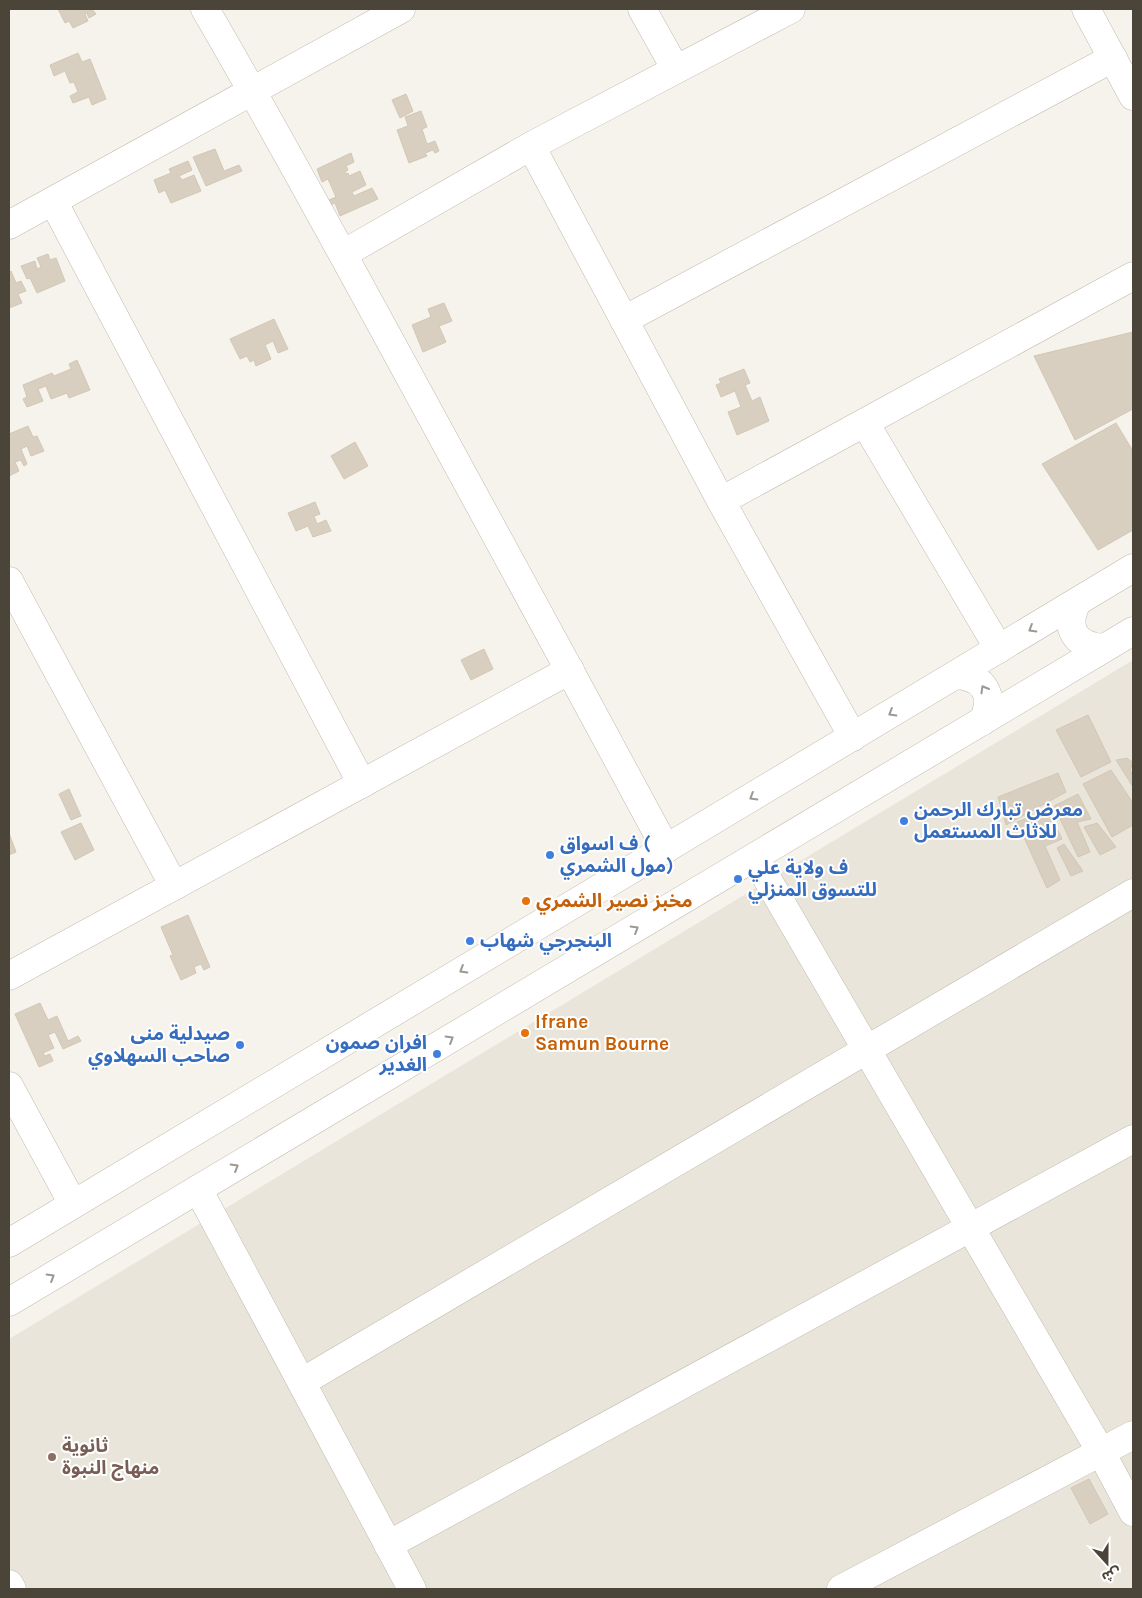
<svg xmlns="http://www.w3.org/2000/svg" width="1142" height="1598" viewBox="0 0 1142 1598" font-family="Karla,'Noto Sans Arabic',sans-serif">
	<rect width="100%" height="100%" fill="#f6f3ec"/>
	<polygon fill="#eae5da" points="1133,660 1133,1589 9,1589 9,1339"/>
	<g fill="#d8cfc1" stroke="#d3c7b4">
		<polygon points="58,9 92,9 96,14 89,18 87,13 85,14 88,21 73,28 69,21 65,23"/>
		<polygon points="78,53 82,62 90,59 106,99 92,105 89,97 73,103 70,96 78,92 74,82 70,83 65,71 54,76 50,65"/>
		<polygon points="406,94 413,111 400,118 392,100"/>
		<polygon points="421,111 427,127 422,129 427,144 435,141 439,151 435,153 433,150 425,153 427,156 409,163 397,130 408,126 405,117"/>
		<polygon points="215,149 224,171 239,165 242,171 206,186 193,157"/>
		<polygon points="351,153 354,162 346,166 348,170 345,172 345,174 348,173 349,176 360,171 366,185 352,192 354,196 372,188 378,199 340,216 335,203 331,205 329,200 336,197 328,179 322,182 317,169"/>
		<polygon points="188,161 192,170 179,176 182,180 194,175 201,191 171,203 165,190 159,193 154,180 171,173 169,169"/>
		<polygon points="48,254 50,260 56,258 65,281 37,293 30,278 27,279 21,266 35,261 37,269 41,267 37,258"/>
		<polygon points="11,271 16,283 21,281 26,291 18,294 22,303 9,308 9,273"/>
		<polygon points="444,303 452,321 439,326 446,342 423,352 412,325 431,317 428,309"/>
		<polygon points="274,319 288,349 278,353 273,341 265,345 271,359 256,366 254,360 250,362 247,356 240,359 230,339"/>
		<polygon points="1133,332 1133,409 1075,440 1034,356"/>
		<polygon points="77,360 90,390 69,398 67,393 51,399 46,386 38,389 43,401 27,407 23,399 27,397 23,385 52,373 54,376 71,369 69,364"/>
		<polygon points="744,369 750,383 745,385 752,401 760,397 769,421 737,435 728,412 741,407 735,391 721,397 716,385 721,383 719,379"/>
		<polygon points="1116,423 1133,451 1133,530 1098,550 1042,464"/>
		<polygon points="28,426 33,437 37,436 44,451 31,456 27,446 21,449 27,464 24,466 21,460 15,462 19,471 9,476 9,441 10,440 9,434"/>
		<polygon points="355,442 368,466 344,479 331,456"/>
		<polygon points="315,502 320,514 314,516 317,524 326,520 331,531 313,537 308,526 296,531 288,513"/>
		<polygon points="484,649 493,669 471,680 461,660"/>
		<polygon points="1088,715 1111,762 1081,777 1056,730"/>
		<polygon points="1127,758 1133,763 1130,770 1133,775 1133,787 1116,760"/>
		<polygon points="1111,770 1133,803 1133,825 1112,837 1083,784"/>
		<polygon points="1058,773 1066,792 1006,825 998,797"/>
		<polygon points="69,789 81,816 71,820 59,794"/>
		<polygon points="1078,794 1091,819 1077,822 1090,852 1078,857 1054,806"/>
		<polygon points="1048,810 1062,839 1045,846 1060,880 1047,888 1017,822"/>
		<polygon points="81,823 94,850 75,860 61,832"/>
		<polygon points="1097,823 1116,847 1100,855 1084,827"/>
		<polygon points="9,833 16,852 9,855"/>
		<polygon points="1064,844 1083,871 1071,876 1057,848"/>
		<polygon points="188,915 210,967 204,970 201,964 194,967 196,973 181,980 170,956 173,955 161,927"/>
		<polygon points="40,1003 48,1020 57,1016 68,1041 78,1036 81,1041 63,1049 55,1032 48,1035 54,1048 43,1053 45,1056 50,1054 53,1061 39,1067 15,1014"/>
		<polygon points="1089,1479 1108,1514 1090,1524 1071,1488"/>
	</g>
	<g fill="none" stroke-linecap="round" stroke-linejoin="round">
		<g stroke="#c2bbae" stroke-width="29">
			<g id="minor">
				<path d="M 205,9 C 268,117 328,227 388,337 C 481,507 574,678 666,849"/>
				<polyline points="642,9 675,68"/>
				<polyline points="1086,9 1133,96"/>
				<polyline points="531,146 721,501 853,737"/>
				<polyline points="53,201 362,784"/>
				<polyline points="9,225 401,9"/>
				<polyline points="343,254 531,146 791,9"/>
				<polyline points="624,320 1113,58"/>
				<polyline points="865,423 999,649"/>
				<polyline points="721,501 1133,276"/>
				<polyline points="9,581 174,886"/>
				<path d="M 1077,602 C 1064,628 1074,645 1103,648"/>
				<path d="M 956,675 C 985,677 995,695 983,721"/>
				<polyline points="755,858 1101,1452 1133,1512"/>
				<polyline points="9,976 570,670"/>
				<polyline points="9,1086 73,1204"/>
				<polyline points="198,1189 412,1589"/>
				<polyline points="9,1243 1133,568"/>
				<polyline points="9,1302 1133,631"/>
				<polyline points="302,1382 1133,893"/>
				<polyline points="388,1545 1133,1139"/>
				<polyline points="9,1584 12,1589"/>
				<polyline points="841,1589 1133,1435"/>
			</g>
		</g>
		<use href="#minor" stroke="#fff" stroke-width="28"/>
	</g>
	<defs><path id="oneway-chevron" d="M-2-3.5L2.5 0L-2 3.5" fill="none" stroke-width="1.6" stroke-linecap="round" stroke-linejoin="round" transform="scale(1.25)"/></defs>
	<g stroke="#9c9892">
		<use href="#oneway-chevron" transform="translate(1032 629) rotate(149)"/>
		<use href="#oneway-chevron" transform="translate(984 689) rotate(-120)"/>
		<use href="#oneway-chevron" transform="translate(892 713) rotate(149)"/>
		<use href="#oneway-chevron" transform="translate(753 797) rotate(149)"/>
		<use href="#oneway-chevron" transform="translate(635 929) rotate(-31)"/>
		<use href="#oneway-chevron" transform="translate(463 970) rotate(149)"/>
		<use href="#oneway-chevron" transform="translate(450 1039) rotate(-31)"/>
		<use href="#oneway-chevron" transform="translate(235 1167) rotate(-31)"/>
		<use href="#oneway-chevron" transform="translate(51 1277) rotate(-31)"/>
	</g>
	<g fill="#3f7fe0" stroke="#fff" stroke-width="2">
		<circle cx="904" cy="821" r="5"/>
		<circle cx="550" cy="855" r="5"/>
		<circle cx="738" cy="879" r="5"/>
		<circle cx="470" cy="941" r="5"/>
		<circle cx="240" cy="1045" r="5"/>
		<circle cx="437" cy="1054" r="5"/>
	</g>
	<g fill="#e8710a" stroke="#fff" stroke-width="2">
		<circle cx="526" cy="901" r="5"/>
		<circle cx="525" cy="1033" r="5"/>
	</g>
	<circle fill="#8d6e63" stroke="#fff" stroke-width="2" cx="52" cy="1457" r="5"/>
	<g text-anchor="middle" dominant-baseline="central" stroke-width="4" stroke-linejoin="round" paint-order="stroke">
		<g font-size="19" font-weight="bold" fill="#366cbe" stroke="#fff" text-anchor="start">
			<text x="914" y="810">معرض تبارك الرحمن<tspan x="914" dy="22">للاثاث المستعمل</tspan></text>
			<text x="560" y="844">ف اسواق (<tspan x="560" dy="22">مول الشمري)</tspan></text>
			<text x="748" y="868">ف ولاية علي<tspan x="748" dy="22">للتسوق المنزلي</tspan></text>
			<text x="480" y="941">البنجرجي شهاب</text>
			<text x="230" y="1034" text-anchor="end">صيدلية منى<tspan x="230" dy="22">صاحب السهلاوي</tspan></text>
			<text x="427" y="1043" text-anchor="end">افران صمون<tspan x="427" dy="22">الغدير</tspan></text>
		</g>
		<g font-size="19" font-weight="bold" fill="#c56008" stroke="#fff" text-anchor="start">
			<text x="536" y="901">مخبز نصير الشمري</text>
			<text x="535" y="1022">Ifrane<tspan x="535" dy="22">Samun Bourne</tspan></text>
		</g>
		<g font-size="19" font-weight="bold" fill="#785e54" stroke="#fff" text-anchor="start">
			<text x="62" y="1446">ثانوية<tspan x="62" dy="22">منهاج النبوة</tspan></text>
		</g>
	</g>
	<rect width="1142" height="1598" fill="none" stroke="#4b4439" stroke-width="20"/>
	<g transform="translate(1107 1563) rotate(159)" stroke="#ffffff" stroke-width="4" paint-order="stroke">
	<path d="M0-4L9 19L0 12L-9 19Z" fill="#4b4439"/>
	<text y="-8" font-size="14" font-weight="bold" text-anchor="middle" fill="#4b4439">ش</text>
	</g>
</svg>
